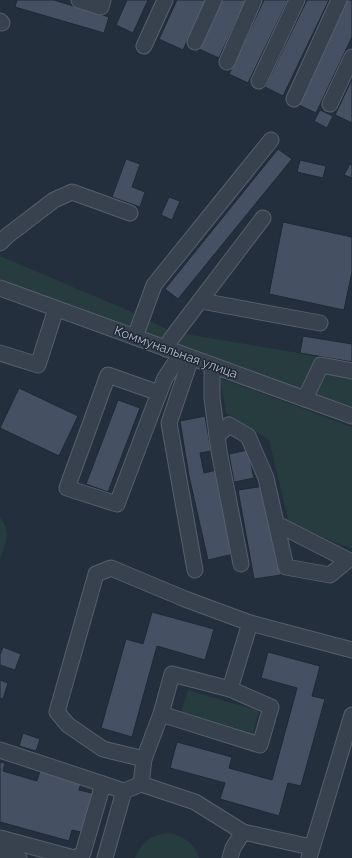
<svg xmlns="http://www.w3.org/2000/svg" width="352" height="858" viewBox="0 0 352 858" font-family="Raleway,sans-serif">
	<rect width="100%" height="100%" fill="#242f3e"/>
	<g fill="#263c3f">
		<polygon points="0,256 134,313 139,316 130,328 0,282"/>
		<polygon points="146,319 170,331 161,339 143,332"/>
		<polygon points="180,333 352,362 352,410 179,346 176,342"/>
		<polygon points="220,378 352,427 352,549 289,523 269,440 226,413"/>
		<path d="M 0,517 C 12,533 6,541 0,559 Z"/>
		<polygon points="188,690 259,711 253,733 181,712"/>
		<path d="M 170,833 C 185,837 194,843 199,858 L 135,858 C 141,841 153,834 170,833 Z"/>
	</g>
	<g fill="#455162" stroke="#1f2835">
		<polygon points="17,0 54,0 109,17 104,33 15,7"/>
		<polygon points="127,0 148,0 133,33 116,25"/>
		<polygon points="177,0 206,0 183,50 159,39"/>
		<polygon points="221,0 246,0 219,58 199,49"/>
		<polygon points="264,0 288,0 248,83 229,74"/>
		<polygon points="307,0 329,0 283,96 265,87"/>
		<polygon points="346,0 352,0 352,37 316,113 297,104"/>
		<polygon points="352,79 352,123 335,115"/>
		<polygon points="320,110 333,116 327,128 314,121"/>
		<polygon points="278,149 292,159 178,299 165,289"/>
		<polygon points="126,159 140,164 132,187 145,192 140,207 112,197"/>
		<polygon points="300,160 326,166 323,178 297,172"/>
		<polygon points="350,164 352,165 352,178 344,175"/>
		<polygon points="169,197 180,201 172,220 161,215"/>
		<polygon points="283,222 352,237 352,272 344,310 269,294"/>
		<polygon points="303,336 352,344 352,362 300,353"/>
		<polygon points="19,388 78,416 59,456 0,428"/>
		<polygon points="118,400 140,408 108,492 86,484"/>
		<polygon points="205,416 211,451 200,453 204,473 217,470 234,554 208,560 189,476 180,421"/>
		<polygon points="248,450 254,478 234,482 229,454"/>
		<polygon points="265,486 281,575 254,579 238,490"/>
		<polygon points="152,612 214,629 205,660 157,646 132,737 101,728 126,639 143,644"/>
		<polygon points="3,647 21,654 15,670 0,665 0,655"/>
		<polygon points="268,652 320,666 312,696 325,699 301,786 288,783 279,816 220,799 225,783 170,768 177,742 232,757 229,768 272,780 297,688 261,678"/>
		<polygon points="0,680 8,683 3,699 0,698"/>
		<polygon points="23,733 40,739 36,751 19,746"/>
		<polygon points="0,762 5,763 3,771 37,781 40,771 81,783 79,790 96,794 85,833 72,830 69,841 0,822"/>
	</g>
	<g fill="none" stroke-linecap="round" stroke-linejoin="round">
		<g stroke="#565f6c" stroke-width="17">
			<g id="minor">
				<polyline points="79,0 101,7 103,0"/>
				<polyline points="0,21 2,23"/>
				<polyline points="195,42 214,0"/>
				<polyline points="144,46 165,0"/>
				<polyline points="227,62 254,0"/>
				<polyline points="259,81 297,0"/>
				<polyline points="294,99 339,0"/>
				<polyline points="330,104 352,57"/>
				<polyline points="0,243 7,236 54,200 72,192 130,213"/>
				<polyline points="0,288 352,416"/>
				<polyline points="201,301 320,323"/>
				<polyline points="135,337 154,285 271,140"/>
				<polyline points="166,349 171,339 263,218"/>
				<polyline points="0,353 38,365 56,309"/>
				<polyline points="191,358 169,423 195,570"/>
				<polyline points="212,366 212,398 219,451 241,564"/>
				<polygon points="108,375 159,393 117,504 67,488"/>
				<polyline points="159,393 165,378 181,354"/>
				<polyline points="305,399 321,365 352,371"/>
				<polyline points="217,436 229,425 248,436 266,478 286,567 330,575 348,560 277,524"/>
				<polyline points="161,714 260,745 271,707 230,689"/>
				<polyline points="0,750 124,791"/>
				<polyline points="144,759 103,749 68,725 57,712 96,574 111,568 185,599 250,623 352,650"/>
				<polyline points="141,784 195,802 243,832 311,847"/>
				<polyline points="0,838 74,858"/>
				<polyline points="0,853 19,858"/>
				<polyline points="76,858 83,853 103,784"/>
				<polyline points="105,858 124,791 141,784 144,759 161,714 172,674 230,689 250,623"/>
				<polyline points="230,858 233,848 243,832"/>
				<polyline points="309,858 352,715"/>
			</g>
		</g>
		<use href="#minor" stroke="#38414e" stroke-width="15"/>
	</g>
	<g text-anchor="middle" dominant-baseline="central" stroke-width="3" stroke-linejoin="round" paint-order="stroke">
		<g font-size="13" fill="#b4bcc9" stroke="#1d2633">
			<text transform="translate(176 352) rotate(20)">Коммунальная улица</text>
		</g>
	</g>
</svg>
